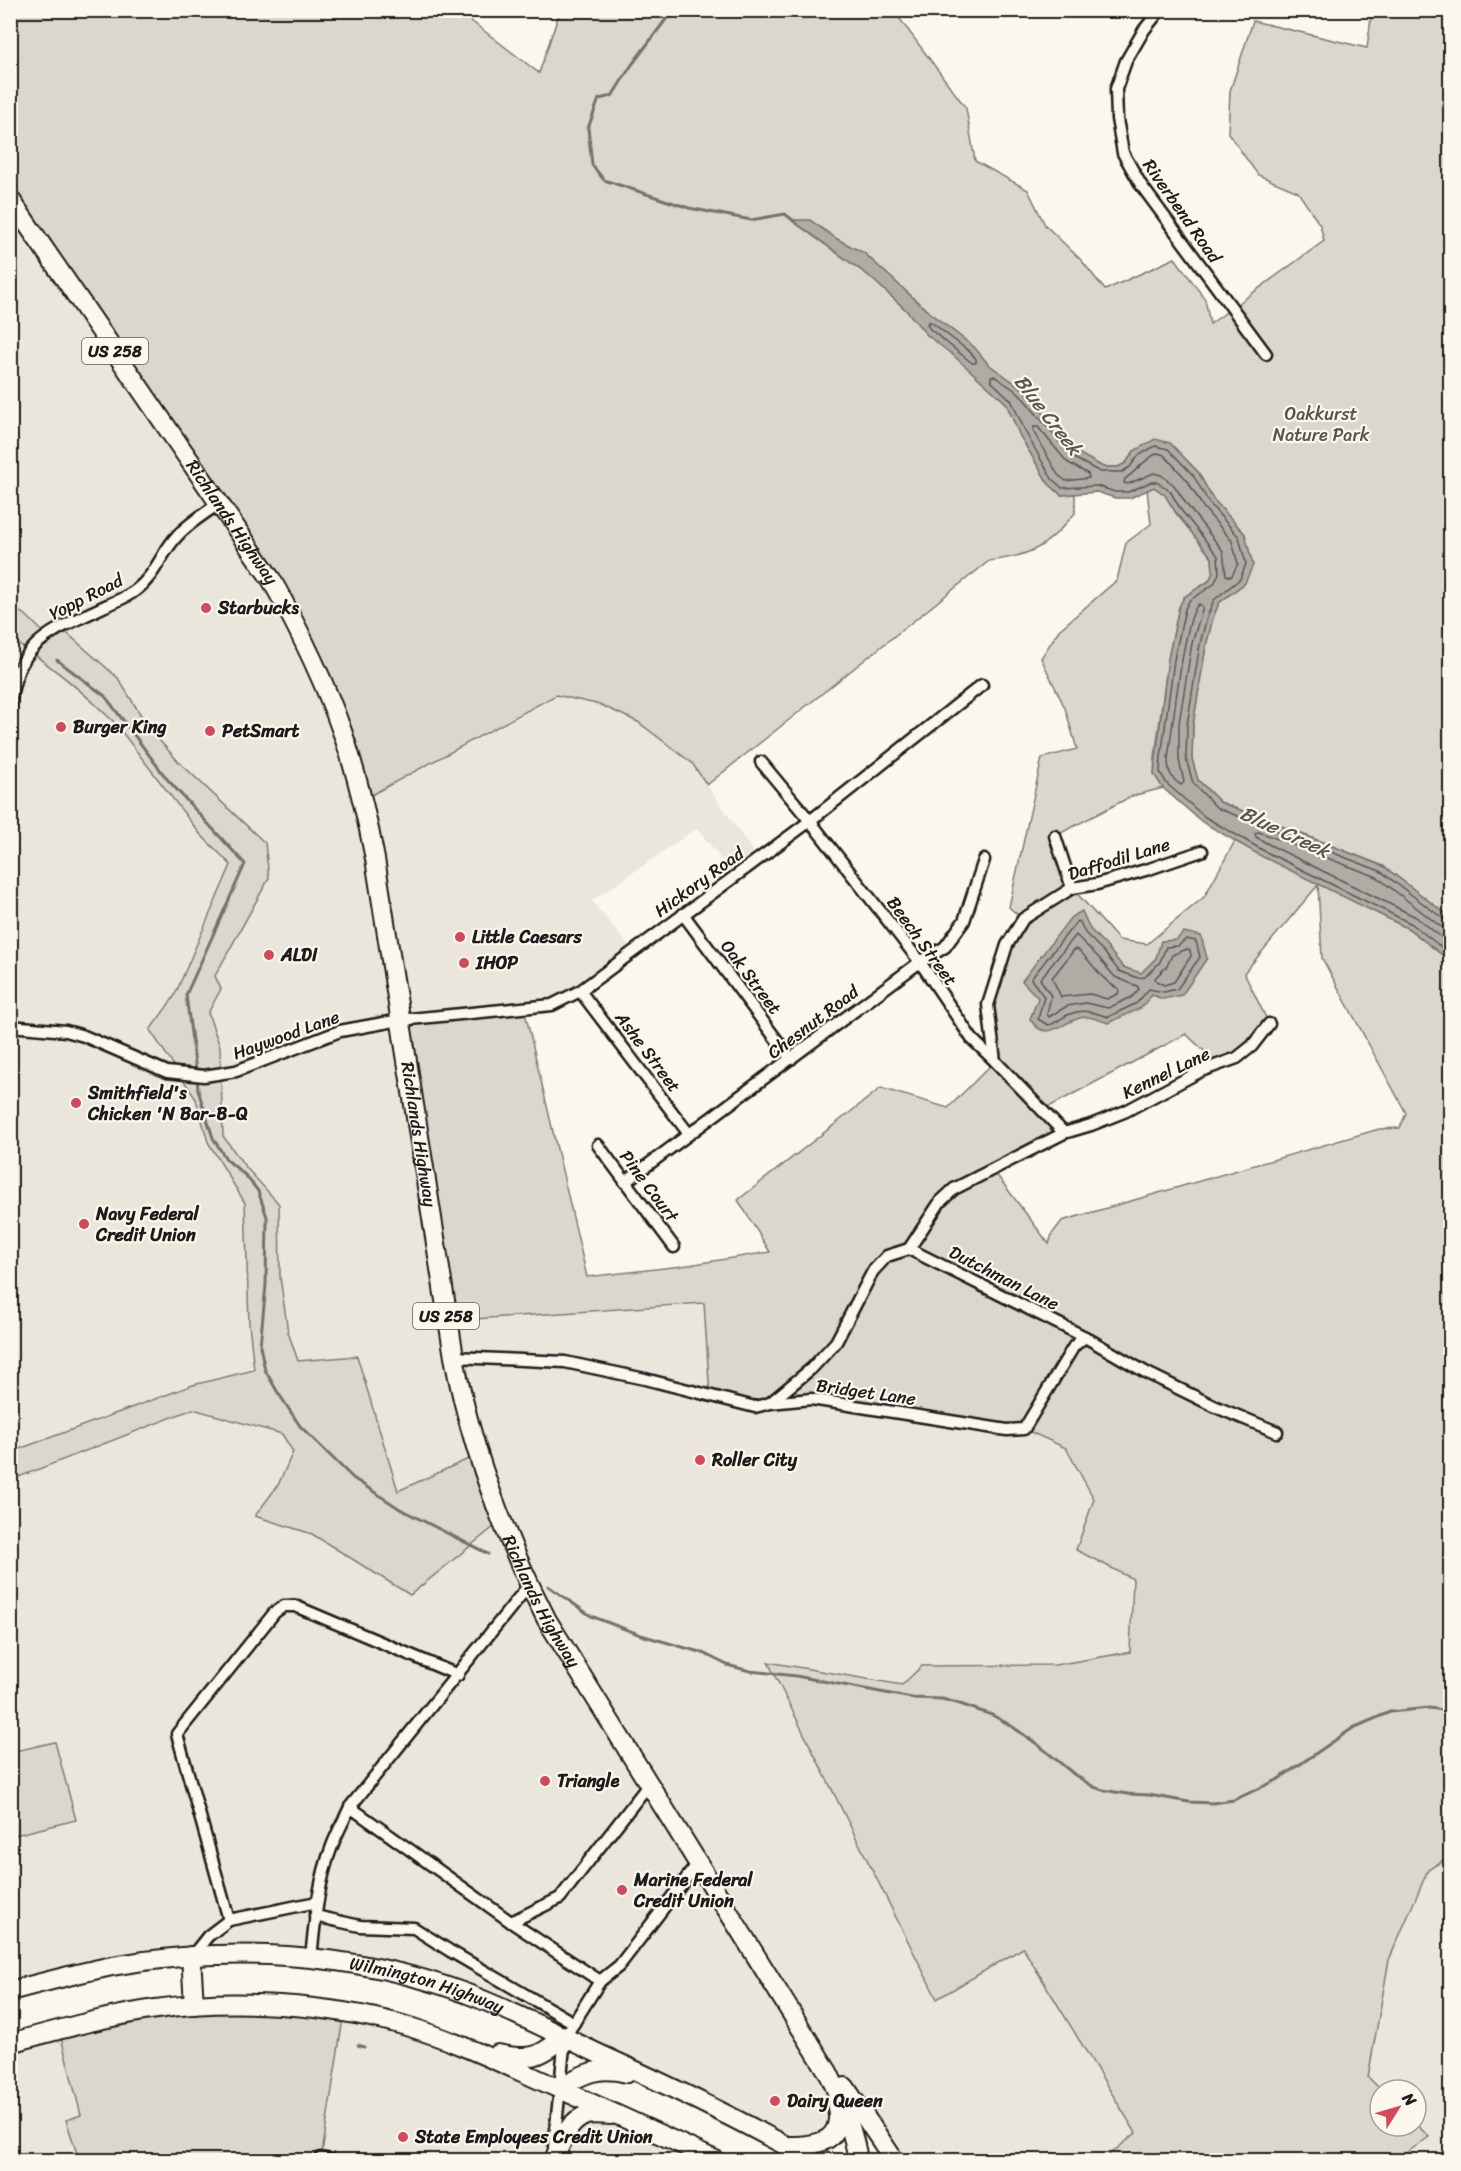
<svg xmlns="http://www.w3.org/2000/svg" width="1461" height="2171" viewBox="0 0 1461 2171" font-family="Sriracha,sans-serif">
	<rect width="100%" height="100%" fill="#fbf7ec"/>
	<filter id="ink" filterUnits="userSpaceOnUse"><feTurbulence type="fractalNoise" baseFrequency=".0167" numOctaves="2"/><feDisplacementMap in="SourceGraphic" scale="12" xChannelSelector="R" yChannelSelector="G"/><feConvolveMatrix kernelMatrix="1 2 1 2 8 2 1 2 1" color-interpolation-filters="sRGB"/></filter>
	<g filter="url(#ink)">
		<g fill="#eae6dc">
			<polygon points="10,199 469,744 556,695 601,705 638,722 692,763 758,859 734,876 697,828 592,901 633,951 552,1005 400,1020 447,1320 705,1302 811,1399 1024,1429 1066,1448 1094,1499 1076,1550 1133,1579 1130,1652 1055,1665 922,1666 903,1685 768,1663 937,1999 1023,1948 1136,2133 1103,2160 894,2160 847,2089 836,2130 787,2146 410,1976 228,1955 11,1991 11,1836 75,1819 55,1743 11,1752 11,1480 192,1409 282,1434 293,1452 278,1485 256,1517 312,1534 410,1594 398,1492 357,1356 298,1361 288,1332 280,1277 244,1165 223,1136 220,1047 208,1013 221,990 215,976 269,878 265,843 178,761 150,730 118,678 47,637 26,615 11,608"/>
			<polygon points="11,639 29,651 99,706 115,723 200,834 231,865 174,997 150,1030 196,1099 208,1142 245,1203 249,1324 254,1370 193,1385 11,1452"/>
			<polygon points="1450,1856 1450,2160 1396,2160 1429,2137 1416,2124 1416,2090 1381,2090 1368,2077 1389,1960 1428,1870"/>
			<polygon points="344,2012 404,2025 715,2160 321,2160"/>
			<polygon points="59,2030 81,2115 67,2120 79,2160 11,2160 11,2043"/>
		</g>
		<g fill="#dad7ce" stroke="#7b7a75" stroke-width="1.5" fill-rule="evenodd">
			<path d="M 10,11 L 458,11 L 539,73 L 560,11 L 894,11 L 966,108 L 975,161 L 1028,190 L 1045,225 L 1082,261 L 1105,290 L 1175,258 L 1205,299 L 1210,324 L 1324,241 L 1320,225 L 1298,192 L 1258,175 L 1228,133 L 1230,91 L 1253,21 L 1367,48 L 1372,11 L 1450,11 L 1450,917 L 1383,866 L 1220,802 L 1198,780 L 1192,759 L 1193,725 L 1206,646 L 1213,618 L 1219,603 L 1245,583 L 1245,534 L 1213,499 L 1198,472 L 1170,443 L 1134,451 L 1126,463 L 1118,467 L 1103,467 L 1076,452 L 1023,389 L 988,364 L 974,347 L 931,314 L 864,253 L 837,239 L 792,221 L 869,276 L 906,310 L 927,335 L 954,355 L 1006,403 L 1020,436 L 1048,483 L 1061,495 L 1075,494 L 1075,513 C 1048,546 1032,556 989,561 L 707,785 L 692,763 L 638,722 L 601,705 L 556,695 L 362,800 L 292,618 L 11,199 Z"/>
			<path d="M 1154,487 L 1165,495 L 1176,513 L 1212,558 L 1213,572 L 1209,581 L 1184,597 L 1179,607 L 1168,659 L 1155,757 L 1154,774 L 1163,788 L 1132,796 L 1055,836 L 1072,888 L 1119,940 L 1147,944 L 1204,897 L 1235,841 L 1409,929 L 1450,961 L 1450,1856 L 1428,1870 L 1389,1960 L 1368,2077 L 1381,2090 L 1380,2126 L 1416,2126 L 1416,2124 L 1429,2137 L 1396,2160 L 1103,2160 L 1136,2133 L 1023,1948 L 937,1999 L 768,1662 L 902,1685 L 922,1666 L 1055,1665 L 1130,1652 L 1133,1579 L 1076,1550 L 1094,1499 L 1066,1448 L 1024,1429 L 811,1399 L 770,1403 L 710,1397 L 704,1303 L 447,1321 L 400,1020 L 524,1008 L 587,1277 L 682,1266 L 770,1252 L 738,1200 L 881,1088 L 948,1108 L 995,1061 L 988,1005 L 1022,919 L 1009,907 L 1042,758 L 1077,749 L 1065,708 L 1041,658 L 1059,630 L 1117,580 L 1126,543 L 1151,524 L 1147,490 ZM 1318,885 L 1322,958 L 1406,1113 L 1400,1128 L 1379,1129 L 1062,1221 L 1052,1234 L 1049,1244 L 993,1170 L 1064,1133 L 1043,1110 L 1186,1034 L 1219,1065 L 1252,1046 L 1269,1024 L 1244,973 Z"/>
			<path d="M 11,608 L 26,615 L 47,636 L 60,627 L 118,678 L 150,730 L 178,761 L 265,843 L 269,878 L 215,976 L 221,989 L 208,1013 L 220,1047 L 223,1136 L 244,1165 L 279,1204 L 280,1277 L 288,1332 L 298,1361 L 357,1356 L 398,1491 L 477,1455 L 501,1521 L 410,1595 L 312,1534 L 255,1516 L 278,1485 L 293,1452 L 282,1434 L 193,1409 L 11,1480 L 11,1452 L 193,1385 L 254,1370 L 249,1324 L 245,1203 L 208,1142 L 196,1099 L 150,1030 L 174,997 L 231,865 L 200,834 L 115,723 C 84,692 48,663 11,639 Z"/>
			<polygon points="55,1742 76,1820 11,1836 11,1752"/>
			<polygon points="155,2009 344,2012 321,2160 79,2160 66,2120 81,2115 59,2030"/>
		</g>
		<g fill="#afaca5" stroke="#74726e" stroke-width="1.5">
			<polygon points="792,220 810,220 837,239 864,253 931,314 974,347 988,364 1023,389 1076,452 1103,467 1118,467 1126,463 1134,451 1155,439 1170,443 1198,472 1213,499 1245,534 1253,565 1245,583 1219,603 1213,618 1206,646 1193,725 1192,759 1198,780 1220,802 1383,866 1450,917 1450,961 1409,929 1263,857 1202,822 1163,788 1154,774 1168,659 1179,607 1184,597 1209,581 1213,572 1212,558 1176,513 1165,495 1154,487 1130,498 1115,498 1097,492 1061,495 1048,483 1020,436 1006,403 954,356 927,335 906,310 869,276"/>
			<path d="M 1082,911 L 1090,929 L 1108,948 L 1123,967 L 1141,973 L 1156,958 L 1161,941 L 1176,940 L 1184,932 L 1201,936 L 1207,958 L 1182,995 L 1163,999 L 1152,995 L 1141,1008 L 1108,1023 C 1101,1021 1092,1016 1085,1017 C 1063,1019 1047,1046 1030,1019 L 1038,998 L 1022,981 L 1071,917 Z"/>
		</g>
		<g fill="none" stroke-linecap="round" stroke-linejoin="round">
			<g stroke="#575653" stroke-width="1.5">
				<polygon points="928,322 931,322 970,352 976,359 976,363 972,363 931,330 927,325"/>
				<polygon points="1034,427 1038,427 1067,462 1088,474 1089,478 1066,481 1058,475 1033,431"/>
				<path d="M 1158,453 L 1164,455 L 1187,480 L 1203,507 L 1232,541 L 1238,564 L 1231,577 L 1226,575 L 1223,551 L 1187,505 L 1174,485 L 1161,475 L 1154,473 L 1128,484 L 1124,483 L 1125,479 C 1137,471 1144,459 1158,453 Z"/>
				<path d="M 1199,604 L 1203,607 L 1192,643 L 1179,723 L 1179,760 L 1184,782 L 1181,785 C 1170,778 1168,771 1168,758 C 1172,735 1184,613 1199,604 Z"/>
				<path d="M 1077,921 L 1080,922 L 1085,933 L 1104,952 L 1119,971 L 1138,978 L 1145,977 L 1160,962 L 1166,947 L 1178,946 L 1186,939 L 1196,941 L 1200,957 L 1177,989 L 1164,992 L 1149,989 L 1137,1003 L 1108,1017 C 1095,1013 1084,1008 1070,1014 C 1061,1017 1057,1024 1048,1025 L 1038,1019 L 1044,997 L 1031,979 Z"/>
				<polyline points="1450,921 1445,920 1380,871 1217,808 1193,783 1186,759 1187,725 1200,644 1207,617 1214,600 1240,579 1246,564 1239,537 1209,503 1193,475 1168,449 1155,446 1138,456 1130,467 1122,472 1100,472 1072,457 1019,393 994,376 991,376 991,381 1011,400 1026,433 1052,479 1062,488 1097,486 1115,492 1128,492 1151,482 1157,482 1170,491 1181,510 1218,556 1219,573 1214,584 1189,601 1185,609 1174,660 1161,757 1160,772 1167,784 1205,817 1266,852 1412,924 1450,954"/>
				<polyline points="1450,929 1440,926 1377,877 1259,832 1255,833 1256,837 1270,845 1416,917 1450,944"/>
				<polygon points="1076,935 1098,957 1115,977 1137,986 1139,989 1132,997 1108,1008 1086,1003 1067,1006 1049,1017 1047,1014 1051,996 1040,979"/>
				<path d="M 1077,949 C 1092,961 1101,981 1119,989 L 1118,994 L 1107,999 L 1090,994 L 1061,997 L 1052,978 L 1074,950 Z"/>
				<polygon points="1187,949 1190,950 1191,956 1174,982 1164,985 1156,981 1155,978 1167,966 1172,955"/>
			</g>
			<g stroke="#74726e" stroke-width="3">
				<polyline points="673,10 631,66 612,96 599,99 588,128 592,165 604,180 689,208 751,220 785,214 794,221"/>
				<polyline points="57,660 105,696 167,779 245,864 186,995 196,1071"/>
				<polyline points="197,1078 198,1090 213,1138 226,1159 246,1176 258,1191 267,1217 266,1285 260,1346 265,1370 277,1391 300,1426 353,1478 400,1509 488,1554"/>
				<polyline points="548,1586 591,1616 601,1620 641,1635 703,1653 727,1665 750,1671 796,1676 912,1698 942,1699 957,1703 992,1715 1010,1725 1037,1744 1075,1775 1094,1787 1103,1790 1128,1794 1149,1795 1189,1802 1213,1803 1234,1800 1277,1780 1353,1728 1390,1712 1429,1708 1450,1711"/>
				<polyline points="358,2045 364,2047"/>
			</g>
			<g stroke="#1c1c1c" stroke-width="15">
				<g id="minor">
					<polyline points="1160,10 1144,30 1126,61 1116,89 1117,119 1123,153 1141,185 1266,354"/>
					<path d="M 10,707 C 16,642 51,632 103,607 C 114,602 126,598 136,590 C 156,575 161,553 177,536 C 189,523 205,513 220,503"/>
					<polyline points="761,762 810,821 920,962 972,1039 995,1061 1064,1133"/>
					<polyline points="1055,836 1072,888"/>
					<polyline points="683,914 791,1059"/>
					<polyline points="580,991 689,1134"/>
					<polyline points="10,1026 66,1031 84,1036 167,1072 204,1076 236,1071 340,1031 400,1020 552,1005 580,991 810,821 982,685"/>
					<polyline points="995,1061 988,1005 1007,945 1023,919 1072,888 1097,884 1149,869 1202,851"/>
					<polyline points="598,1145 674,1247"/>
					<polyline points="625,1182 920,962 945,947 964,921 984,860"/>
					<polyline points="909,1249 940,1202 954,1189 1064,1133 1091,1125 1126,1111 1201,1071 1237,1058 1252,1046 1269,1024"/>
					<polyline points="454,1357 565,1362 645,1379 755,1407 770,1403 811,1399 1007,1430 1024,1429 1074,1346 1085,1337"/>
					<polyline points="770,1403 812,1368 836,1342 873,1271 887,1256 909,1249 1085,1337 1147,1373 1216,1407 1277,1432"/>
					<polyline points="350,1807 511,1922 600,1981"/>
					<polyline points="315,1916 360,1926 414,1928 450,1951 574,2023"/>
					<polyline points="229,1920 177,1734 275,1612 284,1606 295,1606 458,1675"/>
					<polyline points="511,1922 560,1898 649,1784"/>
					<polyline points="192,1956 208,1936 229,1920 317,1902"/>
					<path d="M 311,1958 C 315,1920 318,1882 332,1846 C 337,1833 344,1820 350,1807 L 529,1585"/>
					<polyline points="554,2146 565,2037 600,1981 619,1966 698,1863"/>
					<polyline points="321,2158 330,2160"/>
				</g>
			</g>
			<g stroke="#1c1c1c" stroke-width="22">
				<g id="primary">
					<path id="s1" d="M 10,199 L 271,579 C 299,629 324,680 343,734 C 357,775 367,817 375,859 L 454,1357 C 471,1450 504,1536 547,1620 L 828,2072 C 842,2101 853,2129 858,2160"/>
					<polyline points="191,1956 194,2005"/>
					<path id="s2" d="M 10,1991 C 44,1982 78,1973 112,1966 C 228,1945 354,1952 465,1993 C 511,2010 553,2032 597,2053 C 670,2086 742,2121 812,2160"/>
					<path d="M 10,2043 C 58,2030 107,2016 156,2009 C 232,1998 329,2004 403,2025 C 451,2039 497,2061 542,2081 C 600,2107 658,2133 715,2160"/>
					<path d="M 498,2054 C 532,2061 538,2057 565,2037"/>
					<polyline points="845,2087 894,2160"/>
					<path d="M 559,2088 C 584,2073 598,2066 627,2073"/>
					<path d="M 789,2146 C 819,2146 846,2141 836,2103"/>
					<path d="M 554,2160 C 561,2144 567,2121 587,2115 C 593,2113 603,2115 611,2115"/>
				</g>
			</g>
			<use href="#minor" stroke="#fbf7ec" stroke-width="10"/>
			<use href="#primary" stroke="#fbf7ec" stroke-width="18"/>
		</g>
	</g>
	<g fill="#d1495b" stroke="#fbf7ec" stroke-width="2">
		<circle cx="206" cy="608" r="6"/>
		<circle cx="61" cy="727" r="6"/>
		<circle cx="210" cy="731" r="6"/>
		<circle cx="460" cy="937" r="6"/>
		<circle cx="269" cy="955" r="6"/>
		<circle cx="464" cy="963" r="6"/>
		<circle cx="76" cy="1103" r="6"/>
		<circle cx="84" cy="1224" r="6"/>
		<circle cx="700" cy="1460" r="6"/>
		<circle cx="545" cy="1781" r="6"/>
		<circle cx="622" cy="1890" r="6"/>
		<circle cx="775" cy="2101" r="6"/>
		<circle cx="403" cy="2137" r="6"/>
	</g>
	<g text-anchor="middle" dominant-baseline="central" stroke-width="4.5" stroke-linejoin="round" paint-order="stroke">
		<g fill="#fbf7ec" stroke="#5f5e5a" stroke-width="1.5">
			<rect x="82" y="338" width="66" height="26" rx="4.5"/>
			<rect x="413" y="1303" width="66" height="26" rx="4.5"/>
		</g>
		<g font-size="16" font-weight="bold" fill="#1c1c1c">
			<text x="115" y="351">US 258</text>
			<text x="446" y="1316">US 258</text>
		</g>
		<g font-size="18" fill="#1c1c1c" stroke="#fbf7ec">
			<text transform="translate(1182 211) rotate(55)">Riverbend Road</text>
			<text stroke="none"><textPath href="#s1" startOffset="392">Richlands Highway</textPath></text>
			<text transform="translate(86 597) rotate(-27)">Yopp Road</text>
			<text transform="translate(1119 859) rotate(-17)">Daffodil Lane</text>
			<text transform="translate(699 882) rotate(-36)">Hickory Road</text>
			<text transform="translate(922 941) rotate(54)">Beech Street</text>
			<text transform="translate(751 977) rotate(53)">Oak Street</text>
			<text transform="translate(813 1022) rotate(-37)">Chesnut Road</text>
			<text transform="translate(286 1035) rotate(-20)">Haywood Lane</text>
			<text transform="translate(648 1052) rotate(53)">Ashe Street</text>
			<text transform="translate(1166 1073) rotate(-26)">Kennel Lane</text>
			<text stroke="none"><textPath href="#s1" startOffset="1040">Richlands Highway</textPath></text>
			<text transform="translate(649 1186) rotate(53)">Pine Court</text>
			<text transform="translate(1004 1278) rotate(27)">Dutchman Lane</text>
			<text transform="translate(866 1392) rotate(8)">Bridget Lane</text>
			<text stroke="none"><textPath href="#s1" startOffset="1526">Richlands Highway</textPath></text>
			<text stroke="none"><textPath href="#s2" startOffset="424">Wilmington Highway</textPath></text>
		</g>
		<g font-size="18" fill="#555451" stroke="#fbf7ec">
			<text x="1321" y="414">Oakkurst<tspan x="1321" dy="21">Nature Park</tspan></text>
		</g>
		<g font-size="18" font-weight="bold" fill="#1c1c1c" stroke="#fbf7ec" text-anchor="start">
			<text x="218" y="608">Starbucks</text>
			<text x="73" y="727">Burger King</text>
			<text x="222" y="731">PetSmart</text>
			<text x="472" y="937">Little Caesars</text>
			<text x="281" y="955">ALDI</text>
			<text x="476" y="963">IHOP</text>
			<text x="88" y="1093">Smithfield's<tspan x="88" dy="21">Chicken 'N Bar-B-Q</tspan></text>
			<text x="96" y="1214">Navy Federal<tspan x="96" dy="21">Credit Union</tspan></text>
			<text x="712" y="1460">Roller City</text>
			<text x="557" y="1781">Triangle</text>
			<text x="634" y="1880">Marine Federal<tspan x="634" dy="21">Credit Union</tspan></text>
			<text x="787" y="2101">Dairy Queen</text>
			<text x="415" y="2137">State Employees Credit Union</text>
		</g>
		<g font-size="20" font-style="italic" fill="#575653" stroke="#fbf7ec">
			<text transform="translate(1048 415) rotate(52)">Blue Creek</text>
			<text transform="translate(1285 832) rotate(25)">Blue Creek</text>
		</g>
	</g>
	<rect width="1461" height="2171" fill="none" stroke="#fbf7ec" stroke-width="36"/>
	<rect x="18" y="18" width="1425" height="2135" fill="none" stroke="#1c1c1c" stroke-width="2" filter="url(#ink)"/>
	<g transform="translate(1398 2108) rotate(53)"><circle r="28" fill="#fbf7ec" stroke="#a29f99" stroke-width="1.5"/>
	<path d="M0-4.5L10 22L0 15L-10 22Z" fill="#d1495b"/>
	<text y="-9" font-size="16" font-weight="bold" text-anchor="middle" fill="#1c1c1c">N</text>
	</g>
</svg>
